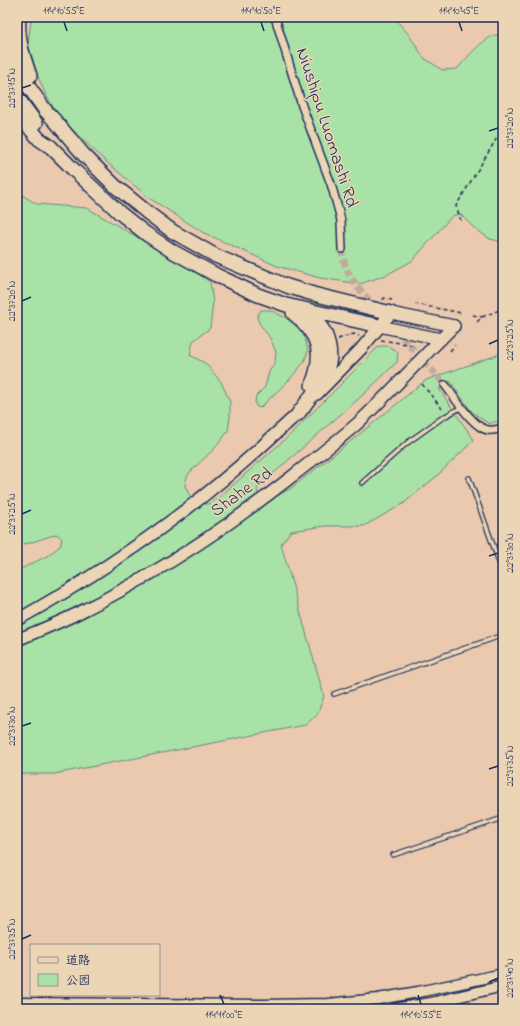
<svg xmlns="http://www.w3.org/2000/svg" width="520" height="1026" viewBox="0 0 520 1026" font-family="'Indie Flower','LXGW WenKai TC',sans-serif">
	<rect width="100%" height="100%" fill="#eac9ae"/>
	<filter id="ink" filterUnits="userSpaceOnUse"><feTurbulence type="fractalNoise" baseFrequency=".025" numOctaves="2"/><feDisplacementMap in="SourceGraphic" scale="8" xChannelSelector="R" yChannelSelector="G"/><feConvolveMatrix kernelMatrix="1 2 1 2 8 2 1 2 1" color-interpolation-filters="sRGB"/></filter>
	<g filter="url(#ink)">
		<g fill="#a9e2a6" stroke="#628882">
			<path d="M 32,17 L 380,17 L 396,20 L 409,35 L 424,58 L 442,70 L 457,69 C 466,59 484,37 496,35 C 499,35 501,35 503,36 L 503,242 L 490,239 L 474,228 L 460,214 L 452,216 L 412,261 L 386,275 L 360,284 L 320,278 L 277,266 L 204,233 L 149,198 L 102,158 L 58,116 L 45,93 L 39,79 L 28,44 L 31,21 Z"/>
			<polygon points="17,189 25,197 37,204 87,208 180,262 210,282 213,302 210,328 193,341 190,355 205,363 221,382 230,402 230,416 228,431 216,447 189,473 186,479 185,486 191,498 198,503 208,504 218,498 290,435 379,346 388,346 398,352 397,362 365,393 259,486 257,490 259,497 269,500 290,489 361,433 426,380 503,353 503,419 489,424 471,411 450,381 439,389 474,440 438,475 403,504 364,526 325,526 291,531 281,544 324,696 317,715 305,725 54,774 17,774 17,571 47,556 60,546 62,539 57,534 26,544 17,542"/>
			<polygon points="261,310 270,310 284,317 298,327 305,338 308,351 304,362 290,379 260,408 256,406 255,402 256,396 265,387 269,372 275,362 276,352 270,338 259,323 257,317"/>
		</g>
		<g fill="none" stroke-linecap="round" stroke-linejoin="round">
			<g stroke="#c1aa9e" stroke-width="7" stroke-dasharray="7 3.5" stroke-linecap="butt">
				<path d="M 342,249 C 343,274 360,290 376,308"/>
				<polyline points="396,330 445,385"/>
			</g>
			<g stroke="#1b2f5e" stroke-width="6">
				<g id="service">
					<polyline points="469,478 503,573"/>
					<polyline points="362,483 407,443 442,418 462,407"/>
					<polyline points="334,694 503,635"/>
					<polyline points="393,855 503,818"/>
				</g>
			</g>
			<g stroke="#1b2f5e" stroke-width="10">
				<g id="minor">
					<polyline points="275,17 302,106 331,184 339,212 341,221 342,249"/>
					<path d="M 445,385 C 454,396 473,428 488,430 C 493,431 498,429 503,428"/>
				</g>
			</g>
			<g stroke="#1b2f5e" stroke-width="13">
				<g id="secondary">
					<polyline points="17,1003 261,1005 328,1004 378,999 418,992 503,974"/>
					<polyline points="395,1009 431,1003 503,986"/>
				</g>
			</g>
			<g stroke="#1b2f5e" stroke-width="14">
				<g id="primary">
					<polyline points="379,326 441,339"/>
					<polyline points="317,394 361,349 391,313 454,326"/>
					<path d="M 17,620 C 105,571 187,514 261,447 C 275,434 290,421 304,408"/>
					<path d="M 17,640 C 40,630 64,621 86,609 C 158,573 226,528 290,478 C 313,460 336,442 358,423 C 391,392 421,358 454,326"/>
				</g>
			</g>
			<g stroke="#1b2f5e" stroke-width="16">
				<g id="motorway">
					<path d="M 19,17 C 17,38 23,56 30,76"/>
					<polyline points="17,65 26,83 45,110 56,122 83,154 115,186 148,213 172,231 216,256 287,286 313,294 391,313"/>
					<polyline points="17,97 36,123"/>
					<polyline points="17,113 39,139 51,147 76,172 120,213 145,233 172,251 216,275 258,295 286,305 379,326"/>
					<path d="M 293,313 C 320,334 324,354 312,385"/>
					<path d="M 298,414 C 308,400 325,380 329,363 C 331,355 329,347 327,339 C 323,326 314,318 302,312"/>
				</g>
			</g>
			<g stroke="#1b2f5e" stroke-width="1.5" stroke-dasharray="4 3" stroke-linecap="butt">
				<polyline points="461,221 456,206 503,128"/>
				<polyline points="383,300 384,298 392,300"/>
				<polyline points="415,304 462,313"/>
				<polyline points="473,315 482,317"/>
				<polyline points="477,322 482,317 502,309"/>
				<polyline points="338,339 354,334 359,336"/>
				<polyline points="381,340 413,345"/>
				<polyline points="450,351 455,345"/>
				<polyline points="422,384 443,410"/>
			</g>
			<use href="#service" stroke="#ecd5b5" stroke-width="3.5"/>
			<use href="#minor" stroke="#ecd5b5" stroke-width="7"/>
			<use href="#secondary" stroke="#ecd5b5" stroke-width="10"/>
			<use href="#primary" stroke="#ecd5b5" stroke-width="11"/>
			<use href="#motorway" stroke="#ecd5b5" stroke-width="13"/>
		</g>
	</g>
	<path fill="none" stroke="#1b2f5e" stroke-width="1.5" d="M 64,22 L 67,31M 261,22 L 264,31M 459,22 L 462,31M 22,88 L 31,85M 489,131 L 498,128M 22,301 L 31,297M 489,344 L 498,340M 22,514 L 31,510M 489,556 L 498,553M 22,726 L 31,723M 489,769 L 498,766M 22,939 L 31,935M 489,982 L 498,978M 220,995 L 224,1004M 418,995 L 421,1004"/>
	<g text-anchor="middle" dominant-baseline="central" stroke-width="3" stroke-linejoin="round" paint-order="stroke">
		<g font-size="18" fill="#1b2f5e" stroke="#ecd5b5">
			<text transform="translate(326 128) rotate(72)">Niushipu Luomashi Rd</text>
			<text transform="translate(242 493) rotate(-36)">Shahe Rd</text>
		</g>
	</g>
	<rect width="520" height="1026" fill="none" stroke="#ecd5b5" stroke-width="44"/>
	<rect x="30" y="944" width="130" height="52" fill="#ecd5b5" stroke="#989392"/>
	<rect x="38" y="957" width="20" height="6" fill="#ecd5b5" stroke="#989392"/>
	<text x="66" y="964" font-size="12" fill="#1b2f5e">道路</text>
	<rect x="38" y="974" width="20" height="12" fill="#a9e2a6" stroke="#989392"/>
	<text x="66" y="984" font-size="12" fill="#1b2f5e">公园</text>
	<rect x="22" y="22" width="476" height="982" fill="none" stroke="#1b2f5e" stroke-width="1.5"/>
	<g font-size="10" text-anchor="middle" fill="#1b2f5e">
		<text x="64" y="14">114°10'55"E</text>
		<text x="261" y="14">114°10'50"E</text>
		<text x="459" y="14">114°10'45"E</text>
		<text transform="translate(11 88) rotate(-90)" y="4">22°37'15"N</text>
		<text transform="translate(509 128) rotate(-90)" y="4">22°37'20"N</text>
		<text transform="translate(11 301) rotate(-90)" y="4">22°37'20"N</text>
		<text transform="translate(509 340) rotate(-90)" y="4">22°37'25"N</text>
		<text transform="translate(11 514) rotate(-90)" y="4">22°37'25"N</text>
		<text transform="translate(509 553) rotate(-90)" y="4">22°37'30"N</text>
		<text transform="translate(11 726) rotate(-90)" y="4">22°37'30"N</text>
		<text transform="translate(509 766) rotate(-90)" y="4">22°37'35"N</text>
		<text transform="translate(11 939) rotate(-90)" y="4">22°37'35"N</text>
		<text transform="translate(509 978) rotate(-90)" y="4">22°37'40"N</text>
		<text x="224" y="1018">114°11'00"E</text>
		<text x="421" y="1018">114°10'55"E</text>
	</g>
</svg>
